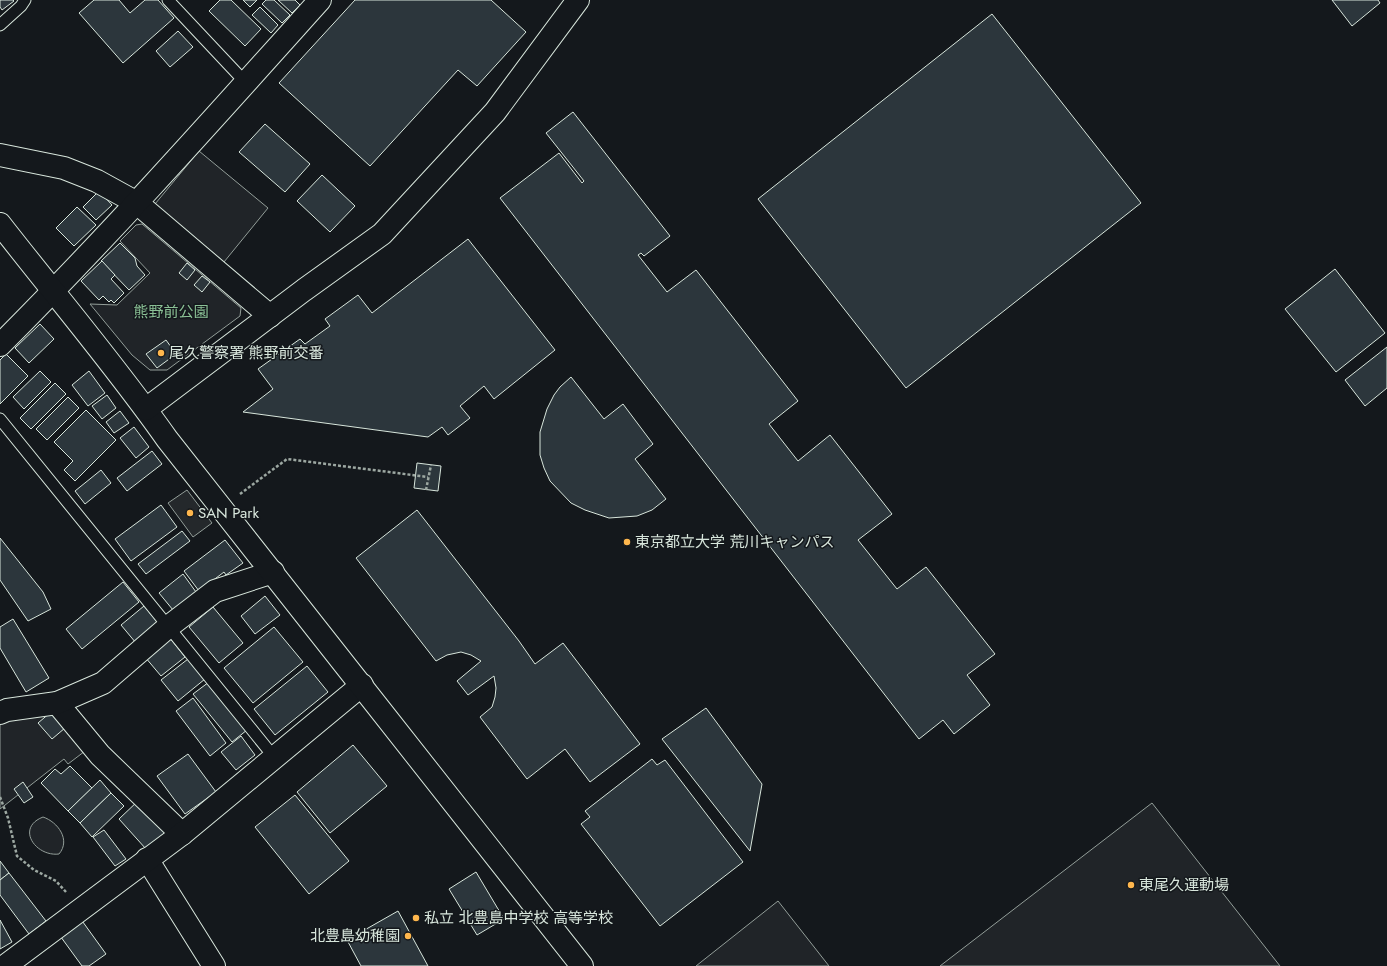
<svg xmlns="http://www.w3.org/2000/svg" width="1387" height="966" viewBox="0 0 1387 966" font-family="Jost,'Noto Sans JP',sans-serif">
	<rect width="100%" height="100%" fill="#14181c"/>
	<g fill="#202428" stroke="#939e99">
		<polygon points="199,151 268,208 224,262 155,204"/>
		<polygon points="142,224 241,308 240,316 167,370 150,370 132,355 90,304 117,305 150,273 120,241 136,225"/>
		<polygon points="52,711 89,748 68,764 64,759 0,809 0,723"/>
		<polygon points="1152,803 1280,966 940,966"/>
		<path d="M 43,817 C 58,822 71,840 59,854 C 36,857 15,828 43,817 Z"/>
		<polygon points="778,901 829,966 696,966"/>
	</g>
	<polygon fill="#24282b" stroke="#939e99" points="187,490 212,523 193,537 168,503"/>
	<g fill="#2c363c" stroke="#d8e6dc">
		<polygon points="0,0 13,0 14,1 2,10 0,7"/>
		<polygon points="94,0 119,0 130,13 145,0 158,0 174,18 123,63 79,13"/>
		<polygon points="220,0 231,0 261,29 245,46 209,11"/>
		<polygon points="243,0 257,0 250,7"/>
		<polygon points="266,0 274,0 290,15 282,23 262,4"/>
		<polygon points="278,0 295,0 300,5 292,13"/>
		<polygon points="355,0 491,0 526,32 477,86 458,70 370,166 279,83"/>
		<polygon points="1332,0 1378,0 1380,3 1352,26"/>
		<polygon points="260,7 278,25 271,33 252,15"/>
		<polygon points="992,14 1141,203 906,388 758,199"/>
		<polygon points="178,31 193,47 170,67 156,51"/>
		<polygon points="573,112 670,236 644,256 641,253 638,255 667,292 696,270 798,401 769,424 798,461 830,435 892,514 858,540 897,589 926,567 995,654 967,675 990,705 954,734 943,720 919,739 500,198 559,153 582,183 584,181 546,133"/>
		<polygon points="265,124 310,164 285,192 239,152"/>
		<polygon points="322,175 355,206 330,232 297,201"/>
		<polygon points="99,191 112,205 96,220 83,207"/>
		<polygon points="77,207 96,225 74,246 56,228"/>
		<polygon points="468,239 555,350 494,399 484,386 460,406 470,418 448,435 442,427 428,437 243,412 273,389 258,369 300,339 305,344 330,326 325,319 358,295 372,313"/>
		<polygon points="120,243 135,258 137,266 145,275 129,290 101,261"/>
		<polygon points="102,261 115,275 111,279 124,293 114,303 111,300 109,302 103,296 99,300 81,281"/>
		<polygon points="187,263 195,270 187,280 179,273"/>
		<polygon points="1335,269 1385,333 1336,372 1285,309"/>
		<polygon points="202,276 210,282 202,292 194,285"/>
		<polygon points="40,324 54,339 29,363 15,348"/>
		<polygon points="166,340 176,354 157,368 146,354"/>
		<polygon points="1387,347 1387,388 1365,406 1345,380"/>
		<polygon points="6,354 28,376 0,404 0,360"/>
		<polygon points="40,371 51,382 24,409 13,397"/>
		<polygon points="89,371 105,393 88,406 72,385"/>
		<polygon points="571,377 604,419 623,404 653,444 635,459 666,499 652,510 637,516 609,518 585,510 571,503 550,481 544,468 540,455 540,432 547,409 554,395 560,387"/>
		<polygon points="55,383 66,394 31,429 20,418"/>
		<polygon points="107,395 116,408 102,419 92,406"/>
		<polygon points="68,397 79,408 47,440 36,429"/>
		<polygon points="86,410 116,440 75,481 64,470 73,461 54,442"/>
		<polygon points="120,411 129,423 114,433 106,422"/>
		<polygon points="134,427 149,447 136,458 120,438"/>
		<polygon points="152,451 162,464 127,491 117,478"/>
		<polygon points="417,463 441,466 438,491 414,488"/>
		<polygon points="101,470 111,483 85,504 75,491"/>
		<polygon points="161,505 177,527 131,561 115,539"/>
		<polygon points="417,510 519,641 535,664 563,643 640,744 590,782 565,749 527,779 480,717 492,707 495,697 496,688 494,676 468,695 457,681 481,661 471,655 461,652 447,655 436,661 356,558"/>
		<polygon points="182,531 190,541 146,574 138,564"/>
		<polygon points="0,538 43,592 51,609 28,621 0,580"/>
		<polygon points="225,540 243,563 226,575 224,572 199,591 184,571"/>
		<polygon points="183,574 196,592 173,610 159,593"/>
		<polygon points="123,582 139,602 82,649 66,629"/>
		<polygon points="265,596 280,615 255,634 241,616"/>
		<polygon points="144,606 159,624 136,643 121,625"/>
		<polygon points="213,607 243,643 219,663 189,627"/>
		<polygon points="13,619 49,678 26,692 0,648 0,627"/>
		<polygon points="274,627 303,662 253,703 224,668"/>
		<polygon points="169,637 185,657 161,676 145,657"/>
		<polygon points="188,659 205,679 178,701 161,680"/>
		<polygon points="307,666 328,692 275,735 254,709"/>
		<polygon points="209,682 247,730 232,742 193,694"/>
		<polygon points="193,698 226,743 210,756 176,711"/>
		<polygon points="706,708 762,784 750,851 662,739"/>
		<polygon points="51,712 65,728 52,739 38,723"/>
		<polygon points="241,736 255,755 236,770 221,752"/>
		<polygon points="353,745 387,786 330,833 297,792"/>
		<polygon points="188,754 216,792 185,814 157,776"/>
		<polygon points="652,759 657,765 665,760 743,862 660,926 581,824 590,817 585,811"/>
		<polygon points="70,766 92,788 68,811 41,783 55,769 61,774"/>
		<polygon points="100,780 111,793 80,823 68,811"/>
		<polygon points="23,782 33,797 24,803 14,789"/>
		<polygon points="111,793 124,806 92,837 80,823"/>
		<polygon points="295,795 349,861 309,894 255,827"/>
		<polygon points="140,799 168,830 146,849 119,819"/>
		<polygon points="104,830 126,859 115,866 93,837"/>
		<polygon points="0,861 9,873 0,880"/>
		<polygon points="476,872 504,919 477,935 449,889"/>
		<polygon points="9,873 46,921 29,934 0,895 0,880"/>
		<polygon points="398,911 428,966 361,966 347,940"/>
		<polygon points="80,918 106,954 89,966 82,966 58,933"/>
		<polygon points="0,920 12,942 0,949"/>
	</g>
	<g fill="none" stroke-linecap="round" stroke-linejoin="round">
		<g stroke="#d8e6dc" stroke-width="13">
			<g id="service">
				<polyline points="168,0 246,83"/>
				<polyline points="0,25 21,6 25,0"/>
				<polyline points="0,419 274,757"/>
			</g>
		</g>
		<g stroke="#d8e6dc" stroke-width="24">
			<g id="minor">
				<polyline points="0,155 64,168 97,181 137,203 270,316"/>
				<path d="M 0,345 C 111,234 215,117 320,0"/>
				<polyline points="57,703 100,755 182,834"/>
				<polyline points="0,713 7,710 57,703 103,683 168,627 215,591 273,572"/>
				<polyline points="147,859 214,966"/>
				<polyline points="5,966 182,834 362,685"/>
			</g>
		</g>
		<g stroke="#d8e6dc" stroke-width="24">
			<g id="tertiary">
				<path d="M 0,224 C 56,296 115,365 167,439 C 306,614 443,791 582,966"/>
				<polyline points="146,409 304,290 382,234 495,112 578,0"/>
			</g>
		</g>
		<g stroke="#9da8a2" stroke-width="2.5" stroke-dasharray="3 2" stroke-linecap="butt">
			<polyline points="426,490 431,465"/>
			<polyline points="240,494 287,459 428,477"/>
			<polyline points="0,797 8,818 17,856 34,870 56,881 66,892"/>
		</g>
		<use href="#service" stroke="#14181c" stroke-width="11"/>
		<use href="#minor" stroke="#14181c" stroke-width="22"/>
		<use href="#tertiary" stroke="#14181c" stroke-width="22"/>
	</g>
	<g fill="#ffb74d" stroke="#14181c" stroke-width="1.5">
		<circle cx="161" cy="353" r="4"/>
		<circle cx="190" cy="513" r="4"/>
		<circle cx="627" cy="542" r="4"/>
		<circle cx="1131" cy="885" r="4"/>
		<circle cx="416" cy="918" r="4"/>
		<circle cx="408" cy="936" r="4"/>
	</g>
	<g text-anchor="middle" dominant-baseline="central" stroke-width="3" stroke-linejoin="round" paint-order="stroke">
		<g font-size="15" fill="#8ac095" stroke="#14181c">
			<text x="171" y="312">熊野前公園</text>
		</g>
		<g font-size="15" fill="#d8e6dc" stroke="#14181c" text-anchor="start">
			<text x="169" y="353">尾久警察署 熊野前交番</text>
			<text x="198" y="513">SAN Park</text>
			<text x="635" y="542">東京都立大学 荒川キャンパス</text>
			<text x="1139" y="885">東尾久運動場</text>
			<text x="424" y="918">私立 北豊島中学校 高等学校</text>
			<text x="400" y="936" text-anchor="end">北豊島幼稚園</text>
		</g>
	</g>
</svg>
